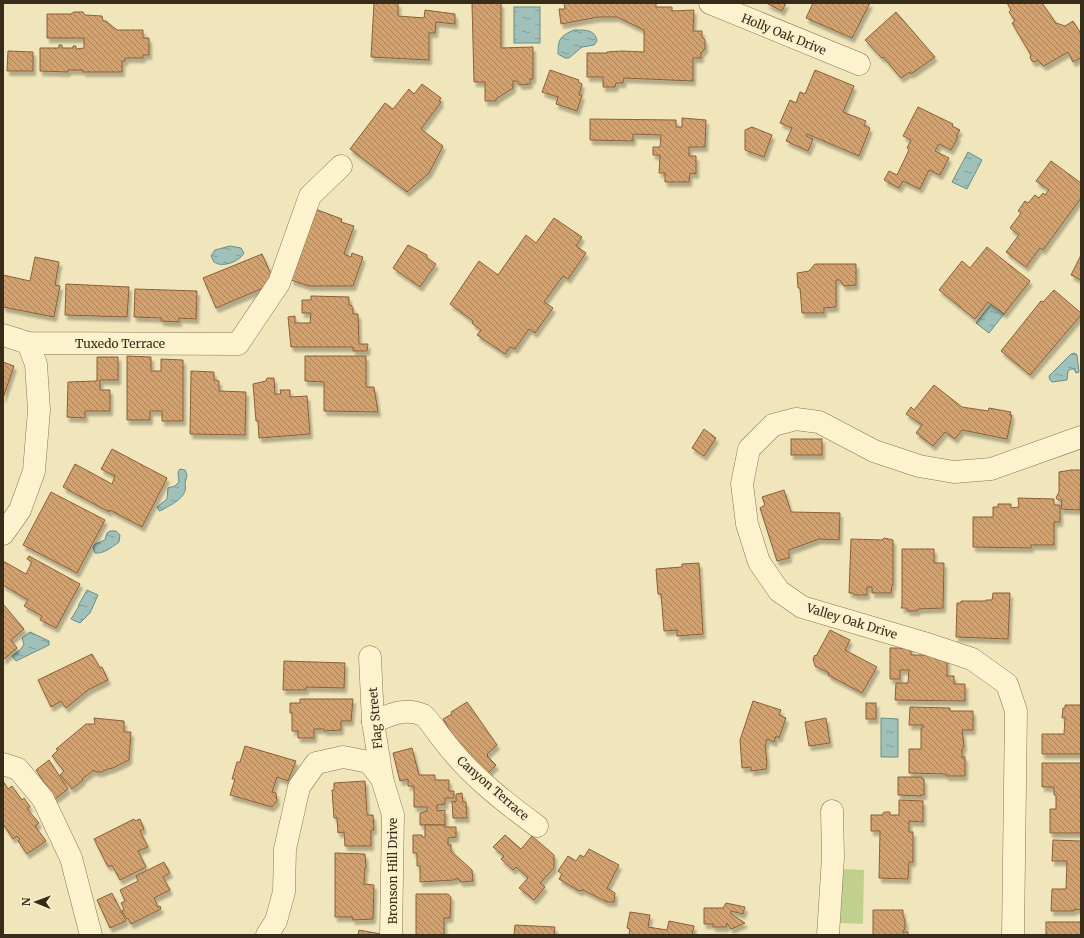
<svg xmlns="http://www.w3.org/2000/svg" width="1084" height="938" viewBox="0 0 1084 938" font-family="Merriweather,serif">
	<defs>
		<pattern id="water-ripples" width="26" height="14" patternUnits="userSpaceOnUse"><rect width="26" height="14" fill="#9fc1ba"/><path d="M2 4q2-2 4 0t4 0M15 11q2-2 4 0t4 0" fill="none" stroke="#829d96"/></pattern>
		<pattern id="building-back-hatch" width="6" height="6" patternUnits="userSpaceOnUse"><rect width="6" height="6" fill="#d3a16d"/><path d="M-1 5l2 2M0 0l6 6M5-1l2 2" fill="none" stroke="#ac8359"/></pattern>
		<filter id="shadow"><feDropShadow dx="2.5" dy="4.5" stdDeviation="1" flood-color="#0004"/></filter>
	</defs>
	<rect width="100%" height="100%" fill="#f1e6bb"/>
	<polygon fill="#c2d08e" points="841,869 864,870 863,924 840,923"/>
	<g fill="url(#water-ripples)" stroke="#668f89">
		<rect x="514" y="7" width="26" height="36"/>
		<path d="M 574,30 C 584,30 595,29 597,41 L 594,45 L 582,47 L 569,58 L 565,58 L 558,54 C 558,39 560,36 574,30 Z"/>
		<polygon points="968,152 982,160 967,189 952,182"/>
		<path d="M 230,246 L 241,248 L 244,253 C 239,262 222,268 214,262 L 211,256 L 215,250 Z"/>
		<polygon points="991,304 1004,314 989,333 976,323"/>
		<polygon points="1075,353 1077,355 1079,372 1076,373 1074,369 1071,369 1068,371 1067,380 1052,382 1050,380 1049,376 1071,354"/>
		<path d="M 180,469 L 185,470 L 187,475 L 185,483 C 189,497 172,504 162,510 L 159,511 L 157,507 L 167,499 L 168,488 L 175,486 L 179,482 L 178,472 Z"/>
		<path d="M 110,531 L 116,531 L 120,535 L 119,542 C 112,547 104,554 95,553 L 93,547 L 95,544 L 105,540 L 107,533 Z"/>
		<polygon points="87,590 98,595 90,613 80,623 71,619 79,606 78,606"/>
		<polygon points="30,632 49,641 49,645 16,661 12,656 21,649 24,644 22,638"/>
		<polygon points="881,718 898,719 898,757 881,757"/>
	</g>
	<g fill="url(#building-back-hatch)" stroke="#8a6037" filter="url(#shadow)">
		<polygon points="374,3 398,3 398,16 424,18 425,10 455,14 455,24 436,22 435,33 429,33 429,60 371,57"/>
		<polygon points="472,3 501,3 501,48 533,47 533,79 530,79 530,84 520,85 517,81 513,81 513,88 496,99 496,101 485,101 485,82 474,82"/>
		<polygon points="564,3 654,3 656,4 656,7 672,7 672,11 694,10 693,31 702,31 702,37 705,40 705,49 701,53 701,58 693,58 693,81 624,78 623,83 616,83 615,87 603,87 603,77 587,77 587,53 607,53 607,52 622,51 644,52 644,30 617,17 598,17 561,24 559,9 565,9"/>
		<polygon points="766,3 786,3 782,11"/>
		<polygon points="813,3 870,3 852,38 806,18"/>
		<polygon points="1007,3 1042,3 1056,23 1065,26 1073,21 1081,34 1081,58 1073,62 1068,52 1044,66 1042,64 1041,64 1038,60 1035,62 1032,61 1030,58 1031,55 1012,23 1015,21 1009,12 1011,10"/>
		<polygon points="74,12 83,12 85,15 102,16 103,21 106,21 117,30 143,30 143,38 149,38 149,55 143,55 143,58 125,58 125,61 122,61 122,72 83,72 83,70 68,70 68,72 40,71 40,48 59,48 59,45 62,45 62,48 73,48 73,46 76,46 76,49 84,48 84,38 47,38 47,14 71,14"/>
		<polygon points="896,12 935,57 911,74 910,72 901,78 883,57 882,58 865,40"/>
		<polygon points="8,51 33,52 33,71 7,71"/>
		<polygon points="550,70 579,80 578,82 582,84 579,95 582,95 577,111 556,104 558,97 542,92"/>
		<polygon points="815,70 854,86 843,112 866,121 864,125 870,128 859,156 807,134 806,136 813,139 808,151 786,141 792,128 780,123 790,100 796,103 800,92 805,94"/>
		<polygon points="422,84 441,98 439,101 441,102 421,129 443,146 429,173 407,192 350,149 385,103 393,109 409,89 414,94"/>
		<polygon points="918,107 953,124 952,126 960,130 956,136 958,137 951,150 939,144 935,151 949,158 940,175 929,170 920,189 903,181 899,188 884,180 889,171 897,175 909,150 907,148 911,140 903,136"/>
		<polygon points="682,118 706,120 705,147 689,147 689,156 696,156 696,174 690,173 689,182 665,182 665,173 659,173 660,155 653,155 653,147 660,147 661,135 633,134 633,141 590,140 590,119 676,120 676,127 682,127"/>
		<polygon points="752,127 772,135 764,157 745,150 745,130"/>
		<polygon points="1051,161 1081,183 1081,198 1043,250 1040,248 1026,267 1006,252 1019,235 1010,228 1021,213 1018,211 1025,201 1028,203 1035,195 1039,198 1043,193 1045,195 1049,190 1036,181"/>
		<polygon points="315,209 342,219 341,222 354,226 344,254 351,257 352,253 363,257 353,286 309,286 291,280"/>
		<polygon points="554,218 582,237 576,246 586,253 568,279 563,276 544,302 553,308 535,333 529,329 515,349 510,347 505,354 477,335 481,330 472,323 473,321 450,304 479,261 498,275 526,235 536,243"/>
		<polygon points="408,245 427,255 427,258 436,264 420,287 393,268"/>
		<polygon points="987,247 1030,281 1004,314 988,302 975,319 939,290 962,261 970,268"/>
		<polygon points="262,254 275,283 216,308 203,278"/>
		<polygon points="1081,255 1081,280 1071,275"/>
		<polygon points="35,257 59,262 55,285 60,286 54,317 3,307 3,275 30,281"/>
		<polygon points="815,264 856,264 856,285 844,286 840,280 836,280 836,307 824,308 824,313 802,313 800,288 798,288 797,273 809,271"/>
		<polygon points="66,284 129,287 127,317 65,315"/>
		<polygon points="135,289 197,291 196,319 179,318 179,322 161,321 161,318 134,317"/>
		<polygon points="1054,290 1081,313 1081,315 1030,375 1001,351 1041,301 1043,302"/>
		<polygon points="311,296 349,297 349,305 351,305 353,308 353,314 358,314 359,344 368,344 367,351 353,351 353,347 291,347 288,317 295,316 295,323 310,323 311,313 302,313 302,300 311,300"/>
		<polygon points="127,356 151,357 151,371 161,371 161,359 183,360 183,421 162,421 162,411 150,411 150,420 127,420"/>
		<polygon points="305,356 366,356 366,387 374,387 378,412 324,411 324,382 305,381"/>
		<polygon points="97,357 118,357 118,380 100,380 100,390 110,390 110,411 85,411 85,418 67,417 68,382 97,381"/>
		<polygon points="3,362 14,366 3,398"/>
		<polygon points="191,371 214,372 214,380 219,381 219,391 246,392 245,435 190,434"/>
		<polygon points="267,378 274,378 275,394 281,394 280,390 290,390 290,397 307,396 310,434 259,438 258,421 256,421 253,384 266,381"/>
		<polygon points="934,385 962,407 988,411 989,408 1011,412 1010,415 1012,415 1007,439 962,430 955,439 945,432 933,446 916,433 922,425 906,414 911,407 914,410"/>
		<polygon points="704,429 716,438 704,456 692,448"/>
		<rect x="791" y="439" width="31" height="16"/>
		<polygon points="112,449 167,478 142,527 110,510 109,512 63,487 75,464 112,484 115,476 101,469"/>
		<polygon points="1071,470 1081,470 1080,510 1061,509 1062,500 1058,500 1056,498 1059,492 1059,472"/>
		<polygon points="784,490 791,512 840,513 839,540 819,539 789,550 789,558 777,561 760,508 765,505 762,497"/>
		<polygon points="51,492 105,520 77,573 23,545"/>
		<polygon points="1018,498 1054,499 1054,505 1060,505 1060,522 1054,522 1054,545 1031,545 1031,548 973,547 973,517 993,517 993,507 998,507 998,504 1011,504 1011,508 1019,507"/>
		<polygon points="884,538 893,540 893,585 892,585 891,593 872,593 872,587 867,587 867,595 855,595 853,593 849,593 851,539 882,540"/>
		<polygon points="902,549 934,549 934,563 944,563 943,608 918,609 917,611 908,611 906,608 901,608 902,606"/>
		<polygon points="29,556 80,584 56,628 40,620 42,616 24,606 28,600 3,585 3,561 26,574 32,562 27,559"/>
		<polygon points="699,563 703,634 677,636 677,630 664,631 661,594 658,594 656,569 682,567 682,564"/>
		<polygon points="993,593 1010,593 1008,639 956,637 957,603 961,603 961,601 986,601 986,600 992,600"/>
		<polygon points="3,604 24,629 11,640 17,648 3,660"/>
		<polygon points="830,630 850,640 845,650 877,667 862,693 828,675 829,673 815,666 813,659 815,655 816,656"/>
		<polygon points="890,648 911,648 911,655 943,655 947,660 947,676 954,676 954,684 965,684 965,701 895,700 896,683 908,683 909,670 900,670 900,679 890,679"/>
		<polygon points="92,654 100,668 102,667 108,680 88,690 66,708 61,701 51,707 38,680"/>
		<polygon points="284,661 345,663 344,688 306,687 306,690 283,690"/>
		<polygon points="300,699 353,699 351,721 341,721 341,730 324,731 324,729 314,729 314,738 298,738 298,731 292,731 292,713 290,713 290,703 300,703"/>
		<polygon points="753,701 781,710 779,715 786,718 779,738 776,736 774,742 767,739 765,746 767,762 766,769 751,771 751,767 742,768 740,740"/>
		<polygon points="467,702 497,745 487,754 488,755 487,756 496,765 485,776 465,755 443,719 452,714 451,712"/>
		<rect x="866" y="703" width="10" height="16"/>
		<polygon points="1065,705 1081,705 1081,754 1042,754 1042,734 1064,734 1065,718 1062,718 1063,708 1065,708"/>
		<polygon points="910,707 950,708 950,711 973,711 973,730 962,730 964,746 962,750 962,757 965,757 965,776 946,776 946,774 909,773 909,749 921,749 921,728 923,728 923,725 909,725"/>
		<polygon points="94,718 124,721 124,732 131,732 129,760 113,768 108,769 101,772 96,772 94,770 82,779 83,780 72,789 60,775 64,771 52,756 58,750 56,749 86,724 95,724"/>
		<polygon points="826,718 830,743 809,746 805,722"/>
		<polygon points="245,746 296,761 288,781 277,777 272,792 276,793 277,801 272,807 230,795 235,779 232,779 237,762 240,762"/>
		<polygon points="412,748 419,775 435,775 435,780 449,780 449,791 454,791 454,798 445,798 445,804 437,805 437,811 445,810 445,825 420,825 420,813 427,811 427,807 414,807 414,786 408,786 408,779 400,781 393,753"/>
		<polygon points="49,760 68,789 55,799 36,770"/>
		<polygon points="1042,763 1081,763 1081,833 1050,833 1050,809 1056,809 1056,795 1054,795 1054,787 1042,787"/>
		<polygon points="898,777 922,777 922,779 924,779 924,795 921,795 921,796 898,795"/>
		<polygon points="3,781 8,789 12,786 22,800 24,798 30,807 27,809 39,823 35,826 46,841 27,854 18,841 20,839 17,836 13,839 3,824"/>
		<polygon points="365,781 367,815 373,815 374,830 371,830 371,846 345,846 344,832 338,833 337,818 334,818 332,790 334,790 334,783"/>
		<polygon points="462,793 463,802 466,802 467,818 453,818 452,801 456,802 456,794"/>
		<polygon points="899,800 923,801 923,822 909,821 909,832 913,832 913,862 909,862 908,879 879,878 880,831 871,831 871,815 883,815 883,813 885,812 890,812 890,815 899,815"/>
		<polygon points="134,819 135,821 140,819 144,829 140,831 148,847 138,851 146,867 120,880 112,865 108,867 94,839"/>
		<polygon points="425,825 445,825 445,827 456,827 456,837 448,838 448,845 451,845 451,851 472,870 473,881 461,882 457,878 454,880 420,882 420,866 417,866 417,853 413,853 413,835 422,835 422,837 425,837"/>
		<polygon points="505,835 521,849 532,836 554,855 554,868 540,883 545,887 534,900 519,888 528,878 516,867 513,870 501,859 504,856 493,847"/>
		<polygon points="1053,840 1081,841 1081,910 1074,909 1074,911 1051,911 1052,889 1066,889 1067,861 1052,861"/>
		<polygon points="589,849 619,865 607,888 615,893 614,902 607,902 583,890 579,891 559,879 562,874 558,871 568,856 576,861 580,855 584,857"/>
		<polygon points="335,853 365,854 366,868 365,868 364,884 374,885 373,919 353,920 352,917 335,917"/>
		<polygon points="164,862 170,873 163,877 170,890 154,898 158,907 160,906 161,909 131,924 128,918 127,919 122,911 124,909 121,903 125,901 120,890 138,881 136,876"/>
		<polygon points="112,893 126,921 110,928 97,900"/>
		<polygon points="416,894 448,894 451,897 450,918 444,918 444,935 416,935"/>
		<polygon points="726,903 745,907 743,914 731,911 731,914 745,923 731,929 727,923 726,927 713,927 713,924 704,924 704,908 723,908"/>
		<polygon points="873,910 903,910 903,916 905,920 905,928 903,932 908,932 908,935 873,935"/>
		<polygon points="630,912 650,915 648,927 667,930 669,921 694,926 692,935 629,935 630,929 627,928"/>
		<rect x="1046" y="922" width="35" height="13"/>
		<polygon points="515,925 555,927 554,935 514,935"/>
		<polygon points="359,930 381,934 381,935 358,935"/>
	</g>
	<g fill="none" stroke-linecap="round" stroke-linejoin="round">
		<g stroke="#897553" stroke-width="23">
			<g id="minor">
				<polyline points="710,3 859,64"/>
				<polyline points="3,335 28,343 238,344 279,283 310,196 341,166"/>
				<polyline points="3,534 20,510 34,471 39,410 36,364 28,343"/>
				<polyline points="370,657 373,722 382,778"/>
				<path d="M 373,722 C 390,715 405,707 423,715 C 428,718 443,741 448,746 C 472,777 506,803 537,826"/>
				<polyline points="3,764 18,769 43,799 71,858 91,935"/>
				<polyline points="267,935 276,921 284,892 285,849 299,787 316,763 343,757 369,762 382,779 393,815 391,935"/>
				<polyline points="828,935 833,857 832,811"/>
				<polyline points="1013,935 1016,711 1007,684 972,659 924,643 802,607 779,591 759,562 747,524 742,484 749,449 773,425 796,419 819,422 874,451 919,466 954,472 991,469 1081,437"/>
			</g>
		</g>
		<use href="#minor" stroke="#fcf2ce" stroke-width="22"/>
	</g>
	<g text-anchor="middle" dominant-baseline="central" stroke-width="3" stroke-linejoin="round" paint-order="stroke">
		<g font-size="12" fill="#372b1a" stroke="#f8efcb">
			<text transform="translate(784 34) rotate(22)">Holly Oak Drive</text>
			<text x="120" y="343">Tuxedo Terrace</text>
			<text transform="translate(852 621) rotate(17)">Valley Oak Drive</text>
			<text transform="translate(375 718) rotate(-95)">Flag Street</text>
			<text transform="translate(493 788) rotate(41)">Canyon Terrace</text>
			<text transform="translate(392 871) rotate(-90)">Bronson Hill Drive</text>
		</g>
	</g>
	<rect width="1084" height="938" fill="none" stroke="#372b1a" stroke-width="8"/>
	<g transform="translate(36 902) rotate(271)" stroke="#f8efcb" stroke-width="3" paint-order="stroke">
	<path d="M0-3L7 15L0 10L-7 15Z" fill="#372b1a"/>
	<text y="-6" font-size="11" font-weight="bold" text-anchor="middle" fill="#372b1a">N</text>
	</g>
</svg>
